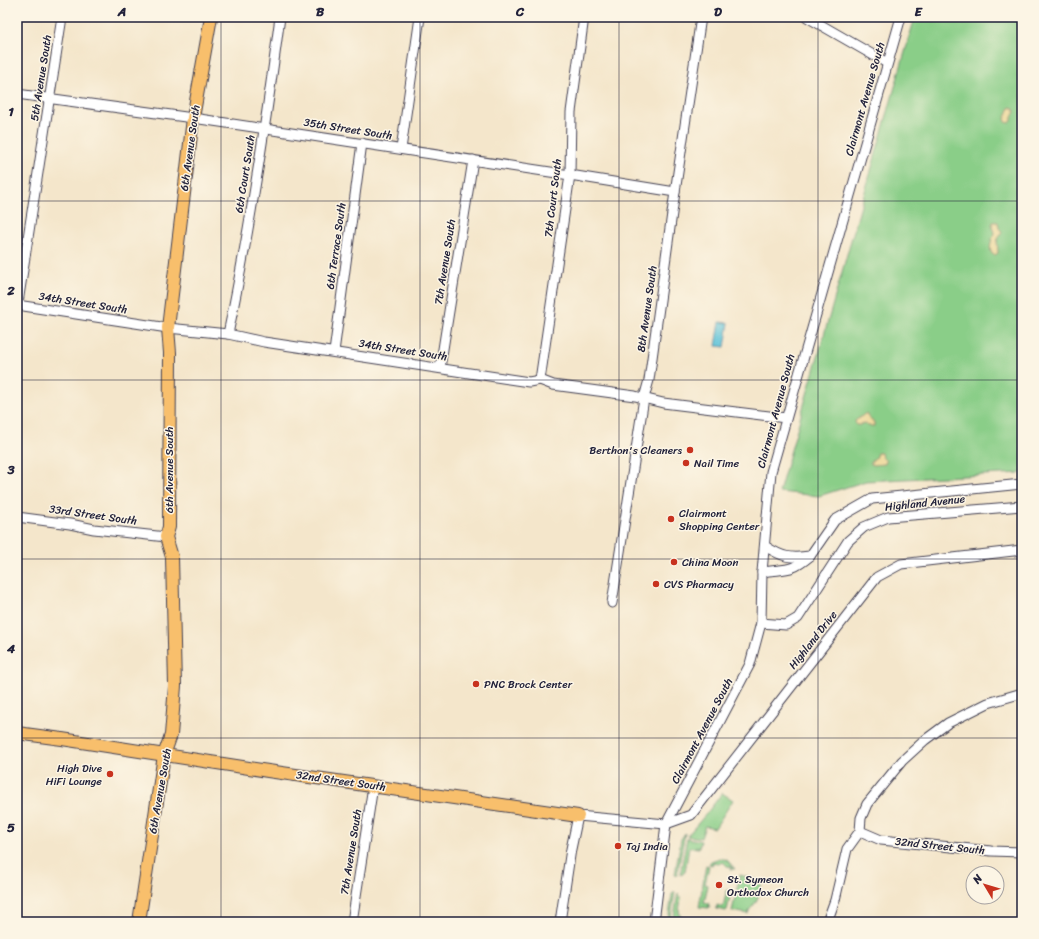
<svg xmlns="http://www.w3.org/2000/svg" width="1039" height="939" viewBox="0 0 1039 939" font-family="Sriracha,sans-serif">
	<rect width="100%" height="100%" fill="#fcf5e5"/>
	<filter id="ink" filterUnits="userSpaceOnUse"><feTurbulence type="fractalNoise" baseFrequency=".025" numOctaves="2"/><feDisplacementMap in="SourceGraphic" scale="8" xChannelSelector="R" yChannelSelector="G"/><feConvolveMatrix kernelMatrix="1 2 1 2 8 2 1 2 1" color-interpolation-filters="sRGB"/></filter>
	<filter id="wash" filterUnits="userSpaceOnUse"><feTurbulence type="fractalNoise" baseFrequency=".012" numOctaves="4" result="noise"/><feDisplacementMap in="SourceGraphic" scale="16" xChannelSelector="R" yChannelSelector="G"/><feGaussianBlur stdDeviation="0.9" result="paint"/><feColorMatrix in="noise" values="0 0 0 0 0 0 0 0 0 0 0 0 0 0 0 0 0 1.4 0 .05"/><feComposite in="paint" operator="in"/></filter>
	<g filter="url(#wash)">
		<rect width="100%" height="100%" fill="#f4e6cb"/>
		<g fill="#8ace88" stroke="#567862">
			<polygon points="915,17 1022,17 1022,473 866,481 819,496 779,492"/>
			<polygon points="722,793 733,800 715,828 705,826 701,838 687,836 707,813"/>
			<polygon points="685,833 677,875 675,874 681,839"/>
			<polygon points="687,838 701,841 699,848 689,847 685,871 683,874 680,875"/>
			<polygon points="720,858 727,860 735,869 731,869 732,867 727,866 723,862 718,864 713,863 713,865 709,864 711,861"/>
			<polygon points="706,865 709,866 705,884 708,885 704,902 709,903 708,906 710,906 709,908 699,907"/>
			<path d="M 740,875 L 761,881 C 762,888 758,900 753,906 C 750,909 749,910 748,914 L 732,911 Z"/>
			<polygon points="727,890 732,890 727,910 726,911 716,909 715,908 717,908 717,905 723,907"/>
			<polygon points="675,892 670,922 668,922 672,894"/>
			<polygon points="678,893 681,898 679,911 682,922 673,922"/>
		</g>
		<g fill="#eeda9e" stroke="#887e6c">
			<polygon points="1010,107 1014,108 1015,112 1012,117 1012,121 1009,123 1006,122 1005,119"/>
			<path d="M 993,222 L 998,222 L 999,228 L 1002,232 L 997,241 L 998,253 L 995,255 L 992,254 C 988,247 992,240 994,233 L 992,226 Z"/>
			<polygon points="866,413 869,419 874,422 874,426 868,426 863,423 860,425 856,425 855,421"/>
			<polygon points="877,453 881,453 882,457 886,461 885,464 874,465 871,464 871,461 875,458"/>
		</g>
		<polygon fill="#5bc2d9" stroke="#3e728a" points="720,322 729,323 725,347 716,346"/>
	</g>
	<g filter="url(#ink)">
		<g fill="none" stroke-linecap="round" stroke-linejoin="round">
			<g stroke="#423f51" stroke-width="11">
				<g id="minor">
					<polyline points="807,17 887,63"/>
					<polyline points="17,94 193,118 570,175 675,192"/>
					<polyline points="401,149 420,17"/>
					<polyline points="17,305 168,328 228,334 264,342 529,382 540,380 553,385 635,396 663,403 786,418"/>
					<polyline points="17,309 62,17"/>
					<path d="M 228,334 C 250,229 266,123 280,17"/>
					<polyline points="334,352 362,143"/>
					<polyline points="440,368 473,160"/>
					<polyline points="540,380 570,175 571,112 584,17"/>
					<polyline points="17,517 70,524 94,529 166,537"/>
					<path d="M 765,546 C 782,557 790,559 810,556 L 835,520 L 872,499 L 1022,484"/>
					<path d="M 762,572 C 786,568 790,573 810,556"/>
					<polyline points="612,603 644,398 649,380 673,206 701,17"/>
					<polyline points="761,623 786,625 798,618 848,541 864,527 888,517 1022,506"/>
					<polyline points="860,831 881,840 991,851 1022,852"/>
					<polyline points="352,922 373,786"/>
					<polyline points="560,922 571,849 578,816 666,824 691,815 877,577 901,564 1022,550"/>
					<polyline points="654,922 666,824 750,664 761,623 762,572 771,472 901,17"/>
					<polyline points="827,922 835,900 847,849 860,831 861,818 867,804 902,761 925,740 948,723 988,703 1022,693"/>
				</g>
			</g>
			<g stroke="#423f51" stroke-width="14">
				<g id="major">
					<polyline points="17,733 62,739 268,771 578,816"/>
					<polyline points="139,922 164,755 171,735 175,686 172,557 166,537 169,527 170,353 168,328 193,118 211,17"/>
				</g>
			</g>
			<use href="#minor" stroke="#fff" stroke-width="9"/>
			<use href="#major" stroke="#f8bf6c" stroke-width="12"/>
		</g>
	</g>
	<path fill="none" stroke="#22223b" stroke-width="1" stroke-opacity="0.55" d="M 221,17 L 221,922M 420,17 L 420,922M 619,17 L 619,922M 818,17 L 818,922M 17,201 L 1022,201M 17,380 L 1022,380M 17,559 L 1022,559M 17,738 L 1022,738"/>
	<g fill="#c8321e" stroke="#fcf5e5" stroke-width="1.5">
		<circle cx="690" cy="450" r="4"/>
		<circle cx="686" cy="463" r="4"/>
		<circle cx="671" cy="519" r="4"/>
		<circle cx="674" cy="562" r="4"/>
		<circle cx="656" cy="584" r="4"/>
		<circle cx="476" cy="684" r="4"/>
		<circle cx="110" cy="774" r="4"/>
		<circle cx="618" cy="846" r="4"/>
		<circle cx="719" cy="885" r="4"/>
	</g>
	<g text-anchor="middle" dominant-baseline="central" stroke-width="3" stroke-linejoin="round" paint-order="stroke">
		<g font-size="11" fill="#22223b" stroke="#fcf5e5">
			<text transform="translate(41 78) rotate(-81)">5th Avenue South</text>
			<text transform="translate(865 99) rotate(-74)">Clairmont Avenue South</text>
			<text transform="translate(348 129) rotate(9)">35th Street South</text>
			<text transform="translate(190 148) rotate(-82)">6th Avenue South</text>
			<text transform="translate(245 174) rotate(-81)">6th Court South</text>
			<text transform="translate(553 198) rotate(-83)">7th Court South</text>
			<text transform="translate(336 246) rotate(-82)">6th Terrace South</text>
			<text transform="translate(445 262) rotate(-81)">7th Avenue South</text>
			<text transform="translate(83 303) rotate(9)">34th Street South</text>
			<text transform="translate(647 309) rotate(-82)">8th Avenue South</text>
			<text transform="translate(403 350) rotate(9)">34th Street South</text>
			<text transform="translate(776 411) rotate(-75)">Clairmont Avenue South</text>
			<text transform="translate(169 470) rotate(-90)">6th Avenue South</text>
			<text transform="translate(925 503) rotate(-6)">Highland Avenue</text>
			<text transform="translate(93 515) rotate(8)">33rd Street South</text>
			<text transform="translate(813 640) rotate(-52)">Highland Drive</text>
			<text transform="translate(702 731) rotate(-62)">Clairmont Avenue South</text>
			<text transform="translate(341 781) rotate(8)">32nd Street South</text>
			<text transform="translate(160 791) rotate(-80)">6th Avenue South</text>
			<text transform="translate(940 846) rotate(6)">32nd Street South</text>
			<text transform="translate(351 852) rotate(-81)">7th Avenue South</text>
		</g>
		<g font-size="11" fill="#22223b" stroke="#fcf5e5" text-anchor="start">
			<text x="682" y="450" text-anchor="end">Berthon's Cleaners</text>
			<text x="694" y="463">Nail Time</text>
			<text x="679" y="513">Clairmont<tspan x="679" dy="13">Shopping Center</tspan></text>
			<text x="682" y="562">China Moon</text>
			<text x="664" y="584">CVS Pharmacy</text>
			<text x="484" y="684">PNC Brock Center</text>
			<text x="102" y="768" text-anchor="end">High Dive<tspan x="102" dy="13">HiFi Lounge</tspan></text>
			<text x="626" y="846">Taj India</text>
			<text x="727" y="879">St. Symeon<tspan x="727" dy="13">Orthodox Church</tspan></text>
		</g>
	</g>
	<rect width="1039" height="939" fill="none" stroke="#fcf5e5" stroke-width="44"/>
	<g transform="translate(985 885) rotate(308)"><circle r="19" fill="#fcf5e5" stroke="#a5a1a1"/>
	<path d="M0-3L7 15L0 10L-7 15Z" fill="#c8321e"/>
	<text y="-6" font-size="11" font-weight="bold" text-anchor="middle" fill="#22223b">N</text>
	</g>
	<rect x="22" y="22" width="995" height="895" fill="none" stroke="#22223b" stroke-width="1.5"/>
	<g font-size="13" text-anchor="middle" font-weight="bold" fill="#22223b">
		<text x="122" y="16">A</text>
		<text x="320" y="16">B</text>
		<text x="520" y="16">C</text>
		<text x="718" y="16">D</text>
		<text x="918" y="16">E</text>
		<text x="11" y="116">1</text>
		<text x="11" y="295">2</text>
		<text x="11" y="474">3</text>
		<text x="11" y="653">4</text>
		<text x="11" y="832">5</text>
	</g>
</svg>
